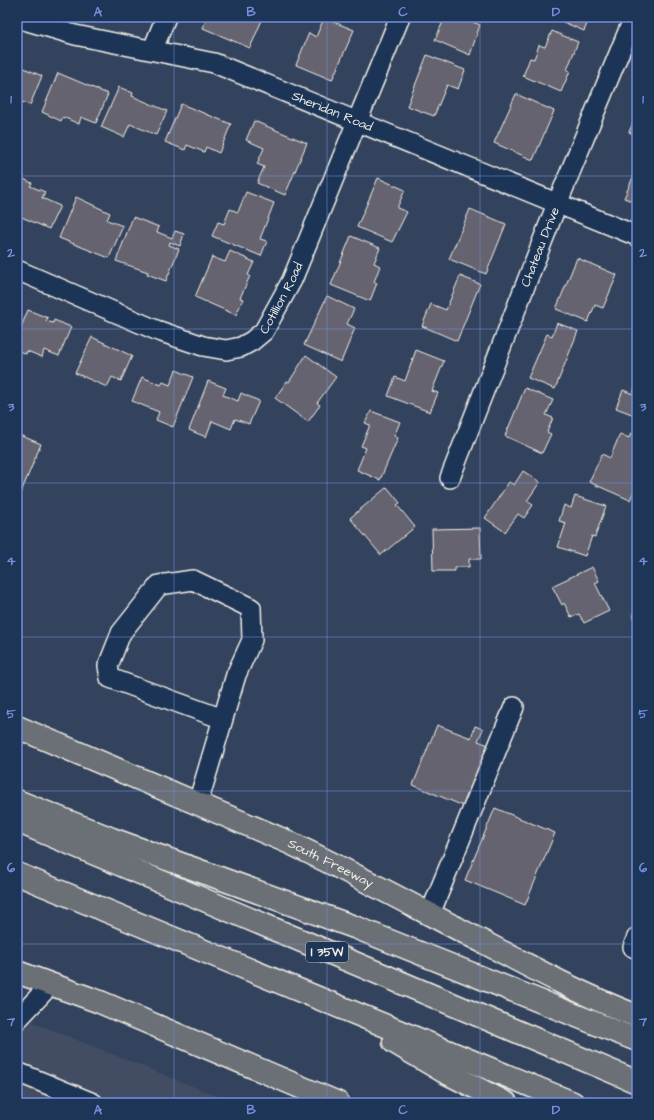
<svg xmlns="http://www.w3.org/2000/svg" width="654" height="1120" viewBox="0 0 654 1120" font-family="'Architects Daughter',sans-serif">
	<rect width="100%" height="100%" fill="#33435e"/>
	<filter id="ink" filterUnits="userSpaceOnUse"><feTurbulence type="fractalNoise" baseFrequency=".025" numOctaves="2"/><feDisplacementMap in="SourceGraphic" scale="8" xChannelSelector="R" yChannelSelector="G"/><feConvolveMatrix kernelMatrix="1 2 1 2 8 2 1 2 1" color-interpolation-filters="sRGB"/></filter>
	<g filter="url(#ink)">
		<polygon fill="#424d63" points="17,1016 234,1103 17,1103"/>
		<g fill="#65646f" stroke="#f4f1e8">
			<polygon points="207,17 255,17 262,20 250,48 203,28"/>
			<polygon points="445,17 475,17 473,22 480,25 470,55 435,40"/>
			<polygon points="563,17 590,17 584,31 561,21"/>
			<polygon points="324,18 354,30 332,80 296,65 309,33 316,37"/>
			<polygon points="552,31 578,42 567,70 570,71 561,92 523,76 530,58 534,59 539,45 545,47"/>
			<polygon points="427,55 465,70 458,89 447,85 434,116 407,106"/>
			<polygon points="17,65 42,76 30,105 17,100"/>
			<polygon points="58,73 108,94 96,123 81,117 79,124 63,117 61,121 42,112"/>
			<polygon points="119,87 133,93 132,96 167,111 156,135 130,124 124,137 101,127"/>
			<polygon points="516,94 554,111 533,160 494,143"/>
			<polygon points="181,104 231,124 219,153 206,147 204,152 187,145 185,150 165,142"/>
			<polygon points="635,118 637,119 637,136 629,132"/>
			<polygon points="254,121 307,143 285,195 257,183 264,167 257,164 264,148 246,140"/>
			<polygon points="637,168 637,203 624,198"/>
			<polygon points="17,176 32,183 30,186 45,192 42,198 60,206 49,229 17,215"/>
			<polygon points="378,178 405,190 397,208 407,212 392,242 357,227"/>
			<polygon points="246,192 274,203 260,239 267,241 261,256 212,236 218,222 224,224 230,209 238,212"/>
			<polygon points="76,197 110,213 107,220 123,226 109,258 59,238"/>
			<polygon points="470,209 506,224 486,274 449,259"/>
			<polygon points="133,217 159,227 157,232 172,238 175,231 184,234 180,246 170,242 169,245 179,249 166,281 147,274 148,272 116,261"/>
			<polygon points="351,236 380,248 374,263 380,266 374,282 377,283 370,301 331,285"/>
			<polygon points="230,251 254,262 248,275 250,276 240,298 243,299 236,315 195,297 212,257 225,262"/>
			<polygon points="577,258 617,275 603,308 595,305 588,322 556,309"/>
			<polygon points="460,276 480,284 457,341 422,326 431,304 446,310"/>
			<polygon points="327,296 354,309 347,324 355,328 341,362 304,345"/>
			<polygon points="28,310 48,318 46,321 53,323 54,320 71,327 59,356 44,350 42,357 27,351 26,354 17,350 17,337"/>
			<polygon points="557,323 578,331 555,389 528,378 547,334 552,336"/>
			<polygon points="92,337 132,356 121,381 112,377 107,387 75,373"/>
			<polygon points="416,350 444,361 432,391 438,393 430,412 388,396 395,377 405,381"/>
			<polygon points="306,355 336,377 317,403 320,405 308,422 275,398 287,381 289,382"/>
			<polygon points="176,370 193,377 173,427 156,420 159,412 132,401 142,377 161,385 163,382 170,385"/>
			<polygon points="208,381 226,388 223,395 238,401 241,393 259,401 249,424 235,419 231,429 212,421 206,437 189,430"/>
			<polygon points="635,387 637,388 637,416 616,408 623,390 633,394"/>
			<polygon points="525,388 553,400 546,415 553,418 547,432 551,434 542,453 505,436"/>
			<polygon points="371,411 400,422 394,436 398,438 380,480 357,470 366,448 361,446 370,425 365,423"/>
			<polygon points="631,433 637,436 637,461 634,468 637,469 637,474 633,483 637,484 630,500 589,482 602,454 610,458 620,434 629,438"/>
			<polygon points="17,434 41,444 17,502"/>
			<polygon points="523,471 540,482 527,501 533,505 524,518 518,514 505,532 485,518 509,482 514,485"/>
			<polygon points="387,487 400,503 397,505 415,527 381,555 350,518"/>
			<polygon points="575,496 606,506 595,537 592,536 585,556 558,547 566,523 559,521 564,505 571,508"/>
			<polygon points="480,528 481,559 469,559 469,567 455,567 455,571 433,571 432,529"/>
			<polygon points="592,567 599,581 595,583 609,611 584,623 579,614 571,617 564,603 562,605 552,586"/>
			<polygon points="637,612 637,636 633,613"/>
			<polygon points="437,725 471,738 475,726 483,729 478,741 491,746 466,807 413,785"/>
			<polygon points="495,808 555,833 525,905 465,880"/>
		</g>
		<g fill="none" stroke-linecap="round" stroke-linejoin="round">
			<g stroke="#f4f1e8" stroke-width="22">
				<g id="minor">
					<path id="s1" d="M 17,18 L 75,35 L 214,63 L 637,236"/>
					<polyline points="153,49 166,17"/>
					<path id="s2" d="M 17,270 L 156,330 L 203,346 L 226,350 L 241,347 L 252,341 L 264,331 L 292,280 L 400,17"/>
					<path id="s3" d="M 450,478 L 557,204 L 634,17"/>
					<polyline points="198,803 236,675 252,640 251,608 193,580 159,585 121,633 108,666 110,678 223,719"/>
					<polyline points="430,914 514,707"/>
					<polyline points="637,937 633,947 637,949"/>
					<polyline points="17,1020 51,984"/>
					<polyline points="17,1072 93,1103"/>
				</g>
			</g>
			<g stroke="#f4f1e8" stroke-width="25">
				<g id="major">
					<path id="s4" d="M 17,727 L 288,842 C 355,874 421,910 487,944 C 536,970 585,996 637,1016"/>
					<polyline points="17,972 100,1002 338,1103"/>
				</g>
			</g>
			<g stroke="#f4f1e8" stroke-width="25">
				<g id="highway">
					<polyline points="17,801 112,839 357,928 637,1040"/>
					<polyline points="17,821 637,1082"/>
					<polyline points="17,874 573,1103"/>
					<polyline points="394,1042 443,1071 506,1103"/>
				</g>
			</g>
			<use href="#minor" stroke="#1d3557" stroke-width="19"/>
			<use href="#major" stroke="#6b6f75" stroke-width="22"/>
			<use href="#highway" stroke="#6b6f75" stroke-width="22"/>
		</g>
	</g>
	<path fill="none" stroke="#738fde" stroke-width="1" stroke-opacity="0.55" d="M 174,17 L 174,1103M 327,17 L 327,1103M 480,17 L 480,1103M 17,176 L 637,176M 17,329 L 637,329M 17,483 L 637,483M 17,637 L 637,637M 17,791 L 637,791M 17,944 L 637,944"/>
	<g text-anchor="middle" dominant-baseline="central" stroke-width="3.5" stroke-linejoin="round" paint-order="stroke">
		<rect fill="#1d3557" stroke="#b4b9bc" stroke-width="1" x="306" y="942" width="42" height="20" rx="3"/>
		<g font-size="12" font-weight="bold" fill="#f4f1e8">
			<text x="327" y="952">I 35W</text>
		</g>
		<g font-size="13" fill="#f4f1e8" stroke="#1d3557">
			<text stroke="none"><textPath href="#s1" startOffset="330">Sheridan Road</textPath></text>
			<text stroke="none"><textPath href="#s3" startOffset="248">Chateau Drive</textPath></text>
			<text stroke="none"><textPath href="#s2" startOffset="305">Cotillion Road</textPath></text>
			<text stroke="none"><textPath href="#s4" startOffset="342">South Freeway</textPath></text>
		</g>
	</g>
	<rect width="654" height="1120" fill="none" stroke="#1d3557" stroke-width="44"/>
	<rect x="22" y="22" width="610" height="1076" fill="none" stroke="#738fde" stroke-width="1.5"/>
	<g font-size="13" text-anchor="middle" font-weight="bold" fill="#738fde">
		<text x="98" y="16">A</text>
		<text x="251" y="16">B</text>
		<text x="403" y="16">C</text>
		<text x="556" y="16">D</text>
		<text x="11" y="103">1</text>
		<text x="643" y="103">1</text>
		<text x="11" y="257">2</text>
		<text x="643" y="257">2</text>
		<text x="11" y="411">3</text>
		<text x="643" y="411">3</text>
		<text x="11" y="565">4</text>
		<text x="643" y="565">4</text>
		<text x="11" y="718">5</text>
		<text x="643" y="718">5</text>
		<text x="11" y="872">6</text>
		<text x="643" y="872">6</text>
		<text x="11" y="1026">7</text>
		<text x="643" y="1026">7</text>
		<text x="98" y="1114">A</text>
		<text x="251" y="1114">B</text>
		<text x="403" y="1114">C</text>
		<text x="556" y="1114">D</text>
	</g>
</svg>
